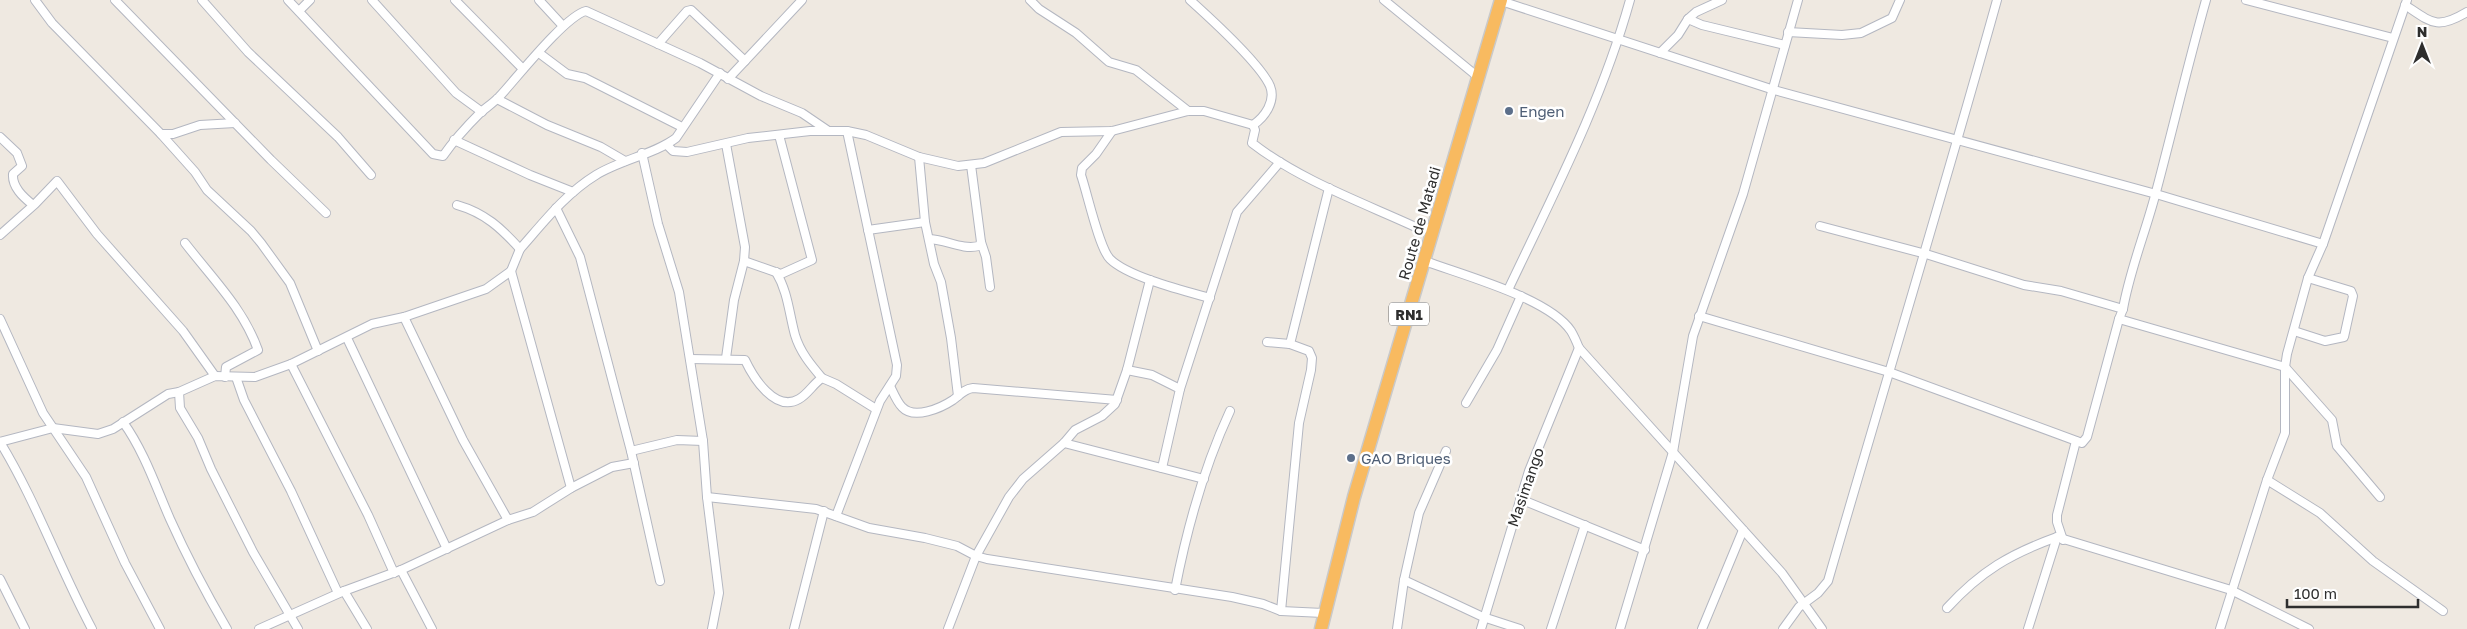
<svg xmlns="http://www.w3.org/2000/svg" width="2467" height="629" viewBox="0 0 2467 629" font-family="'Golos Text',sans-serif">
	<rect width="100%" height="100%" fill="#efe9e1"/>
	<g fill="none" stroke-linecap="round" stroke-linejoin="round">
		<g stroke="#b4b7c1" stroke-width="10">
			<g id="minor">
				<polyline points="35,0 52,23 161,134 173,134 200,125 235,123"/>
				<polyline points="115,0 271,160 326,213"/>
				<polyline points="202,0 248,52 338,137 371,175"/>
				<path d="M 288,0 L 433,154 L 443,156 C 454,140 467,126 481,112 C 487,107 493,103 499,97 C 516,79 565,16 586,11 L 700,63 L 761,96 L 802,113 L 827,130"/>
				<polyline points="372,0 456,93 482,112"/>
				<polyline points="455,0 523,69"/>
				<polyline points="539,0 563,26"/>
				<polyline points="1030,0 1039,9 1076,33 1109,62 1136,70 1188,111"/>
				<path d="M 1190,0 C 1210,18 1260,63 1270,86 C 1276,101 1265,117 1253,125 L 1255,130 L 1252,143 C 1301,181 1364,203 1420,229 L 1434,228"/>
				<polyline points="1384,0 1478,77"/>
				<polyline points="2246,0 2393,38"/>
				<polyline points="1501,1 1774,90 2156,194 2323,244"/>
				<path d="M 2405,5 C 2432,23 2437,30 2467,12"/>
				<polyline points="299,11 310,0"/>
				<polyline points="1688,19 1696,12 1722,0"/>
				<polyline points="1788,32 1842,35 1861,33 1892,18 1900,0"/>
				<polyline points="658,44 687,11 691,10 745,61"/>
				<polyline points="539,53 567,74 585,78 682,127"/>
				<polyline points="1660,53 1678,35 1688,19 1702,25 1785,45"/>
				<polyline points="728,79 802,0"/>
				<polyline points="497,99 547,125 601,147 625,161"/>
				<path d="M 1112,131 L 1096,154 L 1082,168 L 1081,175 C 1087,192 1099,248 1110,259 C 1128,277 1185,291 1210,298"/>
				<polyline points="161,134 195,172 207,190 251,231 261,243 290,283 318,351"/>
				<path d="M 0,137 L 17,153 L 22,166 L 13,174 C 12,187 23,197 33,205"/>
				<polyline points="454,140 530,175 573,192"/>
				<polyline points="667,145 673,151 687,152 748,138 810,131 847,131 866,135 919,157 958,166 984,163 1061,132 1112,131 1188,111 1204,111 1253,125"/>
				<polyline points="642,153 658,224 679,292 703,441 707,497 719,593 712,629"/>
				<polyline points="919,157 925,222 934,264 941,282 951,338 958,396"/>
				<path d="M 457,205 C 485,213 501,228 520,249 C 543,223 565,194 596,175 C 620,160 655,154 676,138 L 720,73"/>
				<polyline points="556,208 580,257 631,451 660,581"/>
				<polyline points="1820,226 1926,254 2024,285 2061,291 2123,309 2119,319 2285,367 2332,420 2337,446 2380,497"/>
				<polyline points="868,230 925,222"/>
				<polyline points="0,235 35,204 57,181 97,234 183,331 215,376"/>
				<path d="M 930,239 C 947,240 962,250 979,246 L 981,242 L 971,165"/>
				<polyline points="981,242 986,257 990,287"/>
				<path d="M 185,243 C 212,278 243,308 258,350 L 226,367 L 225,377"/>
				<polyline points="744,261 781,274 812,260 779,135"/>
				<path d="M 1425,261 C 1462,275 1549,298 1571,331 C 1574,336 1577,343 1579,348 L 1782,573 L 1822,629"/>
				<polyline points="511,271 571,488"/>
				<path d="M 776,272 C 788,292 789,313 795,335 C 800,352 811,365 822,378"/>
				<path d="M 1508,290 C 1553,195 1602,101 1630,0"/>
				<path d="M 2123,309 C 2130,269 2146,231 2156,192 C 2173,128 2188,64 2206,0"/>
				<polyline points="1699,316 1889,372 2082,443 2087,437 2119,319"/>
				<polyline points="404,317 463,440 508,520"/>
				<polyline points="0,319 43,413 86,477 125,563 160,629"/>
				<polyline points="2294,331 2325,341 2344,337 2353,296 2351,291 2308,278"/>
				<polyline points="347,338 447,549"/>
				<polyline points="1267,342 1290,344 1309,351 1312,358 1311,370 1299,423 1281,611"/>
				<polyline points="1290,344 1329,188"/>
				<polyline points="726,358 734,300 744,261 745,247 726,144"/>
				<path d="M 690,359 L 745,360 C 753,377 775,413 799,399 C 808,394 813,384 822,378 L 836,384 L 876,409"/>
				<polyline points="291,364 368,515 394,573"/>
				<polyline points="1127,370 1152,375 1180,389 1162,468"/>
				<polyline points="236,377 244,400 291,491 338,593"/>
				<path d="M 890,386 C 893,392 897,402 902,407 C 914,420 941,408 953,400 C 960,395 964,389 973,388 L 1117,400"/>
				<polyline points="1180,389 1237,212 1280,162"/>
				<polyline points="1466,403 1497,350 1521,296"/>
				<path d="M 123,422 C 144,451 156,487 170,519 C 187,557 206,593 227,629"/>
				<path d="M 0,442 C 36,501 59,567 92,629"/>
				<polyline points="0,442 53,428 98,434 113,429 168,394 179,392"/>
				<polyline points="1064,443 1204,479"/>
				<polyline points="631,451 677,440 703,441"/>
				<polyline points="2267,480 2320,513 2373,561 2443,611"/>
				<polyline points="707,497 816,509 869,528 925,538 957,546 976,556 987,559 1232,597 1263,604 1281,611 1323,613"/>
				<polyline points="1520,499 1645,550"/>
				<polyline points="836,516 880,401 896,376 897,365 847,131"/>
				<polyline points="2063,540 2057,522 2057,515 2076,441"/>
				<polyline points="401,570 432,629"/>
				<polyline points="0,579 25,629"/>
				<polyline points="1404,580 1483,617 1520,629"/>
				<path d="M 1175,590 C 1187,528 1204,467 1230,411"/>
				<polyline points="344,591 367,629"/>
				<path d="M 1947,608 C 1981,571 2010,554 2057,537 L 2231,590 L 2309,629"/>
				<polyline points="259,629 344,591 401,570 508,520 533,512 571,488 612,467 634,463"/>
				<polyline points="298,629 253,552 211,469 198,438 180,408 179,392 215,376 255,377 291,364 372,324 404,317 486,289 511,271 520,249"/>
				<polyline points="794,629 824,511"/>
				<polyline points="948,629 976,556 1009,497 1023,479 1064,443 1075,430 1102,416 1115,404 1127,370 1150,280"/>
				<polyline points="1397,629 1404,580 1419,513 1446,451"/>
				<polyline points="1481,629 1529,471 1579,348"/>
				<polyline points="1551,629 1585,525"/>
				<polyline points="1620,629 1673,452 1693,336 1743,194 1798,0"/>
				<polyline points="1702,629 1743,530"/>
				<path d="M 1783,629 L 1799,607 L 1818,593 L 1828,581 C 1884,387 1943,194 1997,0"/>
				<polyline points="2028,629 2057,537"/>
				<polyline points="2220,629 2267,480 2285,433 2285,367 2287,354 2308,278 2323,244 2407,0"/>
			</g>
		</g>
		<g stroke="#c9c9c9" stroke-width="15">
			<polyline id="trunk" points="1321,629 1354,497 1501,0"/>
		</g>
		<use href="#minor" stroke="#fff" stroke-width="8"/>
		<use href="#trunk" stroke="#f8ba60" stroke-width="12"/>
	</g>
	<g fill="#5c6f8a" stroke="#fff" stroke-width="2">
		<circle cx="1509" cy="111" r="5"/>
		<circle cx="1351" cy="458" r="5"/>
	</g>
	<g text-anchor="middle" dominant-baseline="central" stroke-width="5" stroke-linejoin="round" paint-order="stroke">
		<rect fill="#fff" stroke="#6d6d6d" stroke-width="1" x="1389" y="302.5" width="40" height="23" rx="4"/>
		<g font-size="14" font-weight="bold" fill="#2e2e2e">
			<text x="1409" y="314">RN1</text>
		</g>
		<g font-size="15" fill="#4e5e75" stroke="#fff" text-anchor="start">
			<text x="1519" y="111">Engen</text>
			<text x="1361" y="458">GAO Briques</text>
		</g>
		<g font-size="15" fill="#2e2e2e" stroke="#fff">
			<text transform="translate(1419 223) rotate(-74)">Route de Matadi</text>
			<text transform="translate(1525 487) rotate(-71)">Masimango</text>
		</g>
	</g>
	<g transform="translate(2422 45)" stroke="#ffffff" stroke-width="4" paint-order="stroke">
	<path d="M0-4L9 19L0 12L-9 19Z" fill="#2e2e2e"/>
	<text y="-8" font-size="14" font-weight="bold" text-anchor="middle" fill="#2e2e2e">N</text>
	</g>
	<path d="M2287 599v8h131v-8" fill="none" stroke="#2e2e2e" stroke-width="2.5"/>
	<text x="2294" y="599" font-size="15" fill="#2e2e2e" stroke="#ffffff" stroke-width="4" paint-order="stroke">100 m</text>
</svg>
